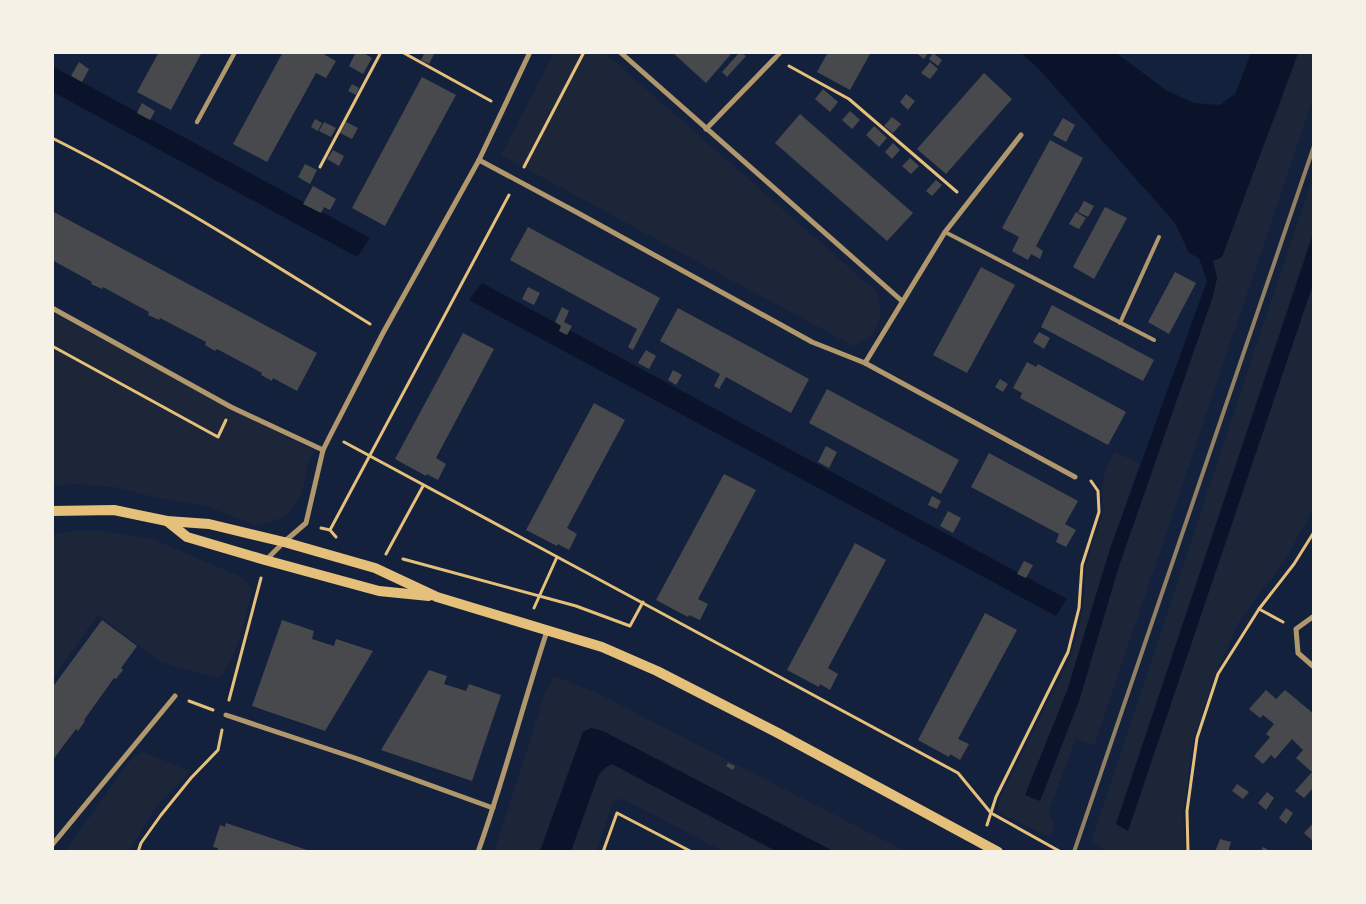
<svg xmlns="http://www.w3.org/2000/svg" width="1366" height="904" viewBox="0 0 1366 904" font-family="'Zilla Slab',serif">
	<rect width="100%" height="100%" fill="#14213d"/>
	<g fill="#1d2539">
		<polygon points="554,53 605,53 877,292 881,315 874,333 853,346 501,155"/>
		<polygon points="1298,53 1313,53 1313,99 1094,746 1076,738 1048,813 1053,820 1054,831 1047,836 997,812 999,800 1072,653 1083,608 1086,566 1103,512 1102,490 1105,471 1114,452 1140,463 1110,549 1067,691 1025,795 1040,801 1079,701 1119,566 1213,296 1217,278 1213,261 1275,118"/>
		<polygon points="1313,178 1313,234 1116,825 1128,830 1313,284 1313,509 1285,560 1240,620 1215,675 1194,737 1183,813 1185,851 1102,851 1103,849 1091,842 1265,319"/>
		<polygon points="53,313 314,451 307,464 302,494 292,509 281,518 257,526 206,506 162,499 115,487 73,484 53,486"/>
		<path d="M 72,531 L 106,531 L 152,539 L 244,578 L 252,591 C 246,614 236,664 218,678 L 160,662 L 98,614 L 53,679 L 53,534 Z"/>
		<polygon points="554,676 593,691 905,851 833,851 603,731 591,728 583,733 540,851 494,852 546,691"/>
		<polygon points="143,752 190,771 157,805 129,851 66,851 123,769 133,757"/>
		<polygon points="612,764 776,851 723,851 625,800 616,799 613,803 596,851 571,852 598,776 606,767"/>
	</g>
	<g fill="#0b132b">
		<polygon points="1021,53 1116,53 1166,90 1194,103 1220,105 1235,94 1251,53 1298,53 1222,257 1213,261 1217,278 1213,296 1119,566 1079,701 1040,801 1025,795 1067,691 1110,549 1207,281 1199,258 1189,253 1175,223 1038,68"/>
		<polygon points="52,66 370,238 357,257 53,92"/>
		<polygon points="1313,234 1313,284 1128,831 1116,824"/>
		<polygon points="482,283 1067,599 1056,616 469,300"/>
		<polygon points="591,728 603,731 833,851 776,851 612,764 606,767 598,776 571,851 540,851 583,732"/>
	</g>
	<g fill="#48494c">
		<polygon points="159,52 202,52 171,110 137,92"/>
		<polygon points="283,52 327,52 325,55 336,61 326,78 316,73 267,162 233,144"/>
		<polygon points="356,52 362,52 372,58 363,74 349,66"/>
		<polygon points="425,52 434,54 429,64 421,60"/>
		<polygon points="672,52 729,52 731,54 706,83"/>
		<polygon points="740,52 746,56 727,77 722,72"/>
		<polygon points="828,52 871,52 850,90 817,72"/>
		<polygon points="915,52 929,52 924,59"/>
		<polygon points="933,53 942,60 938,66 929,59"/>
		<polygon points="79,62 89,69 82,82 71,76"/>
		<polygon points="930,62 938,69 930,79 921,73"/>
		<polygon points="984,73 1012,99 946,174 917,149"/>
		<polygon points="422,77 456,95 385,226 352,208"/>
		<polygon points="352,84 359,88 356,95 348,91"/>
		<polygon points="823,89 838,102 830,112 815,99"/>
		<polygon points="906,94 915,101 908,110 900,102"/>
		<polygon points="142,103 155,111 150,120 137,113"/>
		<polygon points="850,111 860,120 852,129 842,120"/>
		<polygon points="800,114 913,213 887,241 775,143"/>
		<polygon points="892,117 901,124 893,133 884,126"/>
		<polygon points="1063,118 1075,125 1066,142 1053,135"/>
		<polygon points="315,119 322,123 318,131 311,127"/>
		<polygon points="324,122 336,128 331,137 319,131"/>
		<polygon points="346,122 358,128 352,139 340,133"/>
		<polygon points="874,126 887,138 879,147 866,135"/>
		<polygon points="1050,140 1083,158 1036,246 1043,251 1040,259 1031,254 1028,260 1012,251 1019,237 1002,228"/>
		<polygon points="893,143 900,150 892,159 885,152"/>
		<polygon points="333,150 344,156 339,166 327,159"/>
		<polygon points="910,158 919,166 911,174 902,166"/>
		<polygon points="305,164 317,170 310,184 298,177"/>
		<polygon points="936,180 942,185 932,196 926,191"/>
		<polygon points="313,186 336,199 330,210 324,207 321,213 303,204"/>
		<polygon points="1084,201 1094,206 1088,217 1078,212"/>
		<polygon points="1105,207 1127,218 1094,279 1073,267"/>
		<polygon points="52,211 317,353 297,391 273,378 272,381 261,375 262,373 217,349 215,351 205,345 206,342 160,318 159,320 148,315 149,312 103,287 102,289 91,284 92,282 52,260"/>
		<polygon points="1076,212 1086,218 1079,229 1069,224"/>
		<polygon points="528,227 660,298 633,350 628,347 637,329 510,260"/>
		<polygon points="981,267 1015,285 967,373 933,355"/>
		<polygon points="1175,272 1196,283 1169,334 1148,322"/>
		<polygon points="528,287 540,293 534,305 522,299"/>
		<polygon points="1052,305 1154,360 1143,381 1041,327"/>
		<polygon points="562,307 569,311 564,322 572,326 567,335 559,331 561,326 555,322"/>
		<polygon points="678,308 809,379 791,413 726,377 719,389 714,386 720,374 660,341"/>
		<polygon points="1039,332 1050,338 1044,349 1033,342"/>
		<polygon points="463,333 494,349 436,458 446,464 438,480 427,474 426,476 395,459"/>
		<polygon points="646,350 656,356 649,369 638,363"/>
		<polygon points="1027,362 1036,367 1038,364 1126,412 1108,445 1020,398 1022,393 1013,388"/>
		<polygon points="673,370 682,375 676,385 668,380"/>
		<polygon points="1000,379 1008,384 1003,392 995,387"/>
		<polygon points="827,389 959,460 941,494 809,423"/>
		<polygon points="594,403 625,420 567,528 577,534 569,550 558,544 557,546 526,530"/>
		<polygon points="826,446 837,452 829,468 818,462"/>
		<polygon points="989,453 1078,501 1065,524 1076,530 1066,547 1056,542 1059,534 971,487"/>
		<polygon points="724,474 756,490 698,599 708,604 700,620 689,615 688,617 656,600"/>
		<polygon points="932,496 941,501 937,509 928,505"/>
		<polygon points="948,511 961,518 953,533 940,526"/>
		<polygon points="855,543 886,560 828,668 838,674 830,690 820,684 819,687 787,670"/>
		<polygon points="1024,561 1033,565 1026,578 1017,574"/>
		<polygon points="985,613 1017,630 958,739 969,744 960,760 950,754 949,757 918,740"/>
		<polygon points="102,620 137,646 121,668 123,670 116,679 114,678 84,720 85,721 78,731 76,729 52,761 52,688"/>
		<polygon points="282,620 314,631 312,639 334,646 336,639 373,651 325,731 252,706"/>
		<polygon points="429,670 447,676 444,684 466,691 469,684 501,695 472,781 381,750"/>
		<polygon points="1266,690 1276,699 1285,690 1314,714 1314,787 1304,798 1295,791 1312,772 1296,758 1303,750 1292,739 1275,759 1271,755 1263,764 1254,756 1270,737 1266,734 1274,724 1263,715 1260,718 1249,709"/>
		<polygon points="728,763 735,766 733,770 726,766"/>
		<polygon points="1237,784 1249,792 1243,799 1232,791"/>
		<polygon points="1267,792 1274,798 1266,810 1258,803"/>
		<polygon points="1286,808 1293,813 1286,824 1279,818"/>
		<polygon points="1314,822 1314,842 1304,833"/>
		<polygon points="226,823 310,851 309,852 217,852 218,848 213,847 220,825 225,827"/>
		<polygon points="1220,839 1231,842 1228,852 1215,852"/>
		<polygon points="1263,847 1272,852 1260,852"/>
	</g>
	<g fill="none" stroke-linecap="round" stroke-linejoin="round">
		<g stroke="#e5c07b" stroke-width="3">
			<polyline points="402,52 491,101"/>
			<polyline points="789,66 849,99 957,192"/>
			<path d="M 52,138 C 162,193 266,260 370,324"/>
			<polyline points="320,167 381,52"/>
			<polyline points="524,167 584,52"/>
			<polyline points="52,346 218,437 226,420"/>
			<polyline points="344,442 958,773 991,813 1061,852"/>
			<polyline points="321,528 330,530 336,537"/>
			<polyline points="330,530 509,195"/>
			<polyline points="386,554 423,486"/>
			<polyline points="403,559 576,606 630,626 643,602"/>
			<polyline points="534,608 557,557"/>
			<polyline points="1259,609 1283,622"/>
			<polyline points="229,700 261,578"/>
			<polyline points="189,701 213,710"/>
			<polyline points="987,825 996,797 1068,652 1079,608 1082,565 1099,512 1098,491 1091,481"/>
			<polyline points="138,852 141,843 161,815 191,778 218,750 222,730"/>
			<polyline points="603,852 617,813 692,852"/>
			<polyline points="1188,852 1187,811 1197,738 1218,674 1259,609 1294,564 1314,532"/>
		</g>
		<g stroke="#b1986c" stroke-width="4">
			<polyline points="945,232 1154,340"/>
			<polyline points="1120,323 1159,237"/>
		</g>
		<g stroke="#b1986c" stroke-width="4.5">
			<polyline points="775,58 781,52"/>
			<polyline points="197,122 235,52"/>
		</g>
		<g stroke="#b1986c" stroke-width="5">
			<polyline points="620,52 902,301"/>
			<polyline points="706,129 775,58"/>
			<polyline points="479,160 578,213 812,342 865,363 1075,477"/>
			<polyline points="52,308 231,407 323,450"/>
			<polyline points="865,363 945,232 1021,135"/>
			<polyline points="266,560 284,542 306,523 323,450 331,434 383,333 479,160 530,52"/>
			<polyline points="1314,616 1296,629 1298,653 1314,667"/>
			<polyline points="226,715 358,759 493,808"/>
			<polyline points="52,845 175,696"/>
			<path d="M 478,852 C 504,779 523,704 547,631"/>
		</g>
		<g stroke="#e5c07b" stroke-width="10">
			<polyline points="52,511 114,510 167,521 209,524 284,542 375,568 437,597 602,647 657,671 776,732 998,852"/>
			<polyline points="167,521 187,537 265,560 379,591 429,596"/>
		</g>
		<polyline stroke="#918062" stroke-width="4" points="1074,852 1314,146"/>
	</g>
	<rect width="1366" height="904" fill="none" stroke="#f6f1e7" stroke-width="108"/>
</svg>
